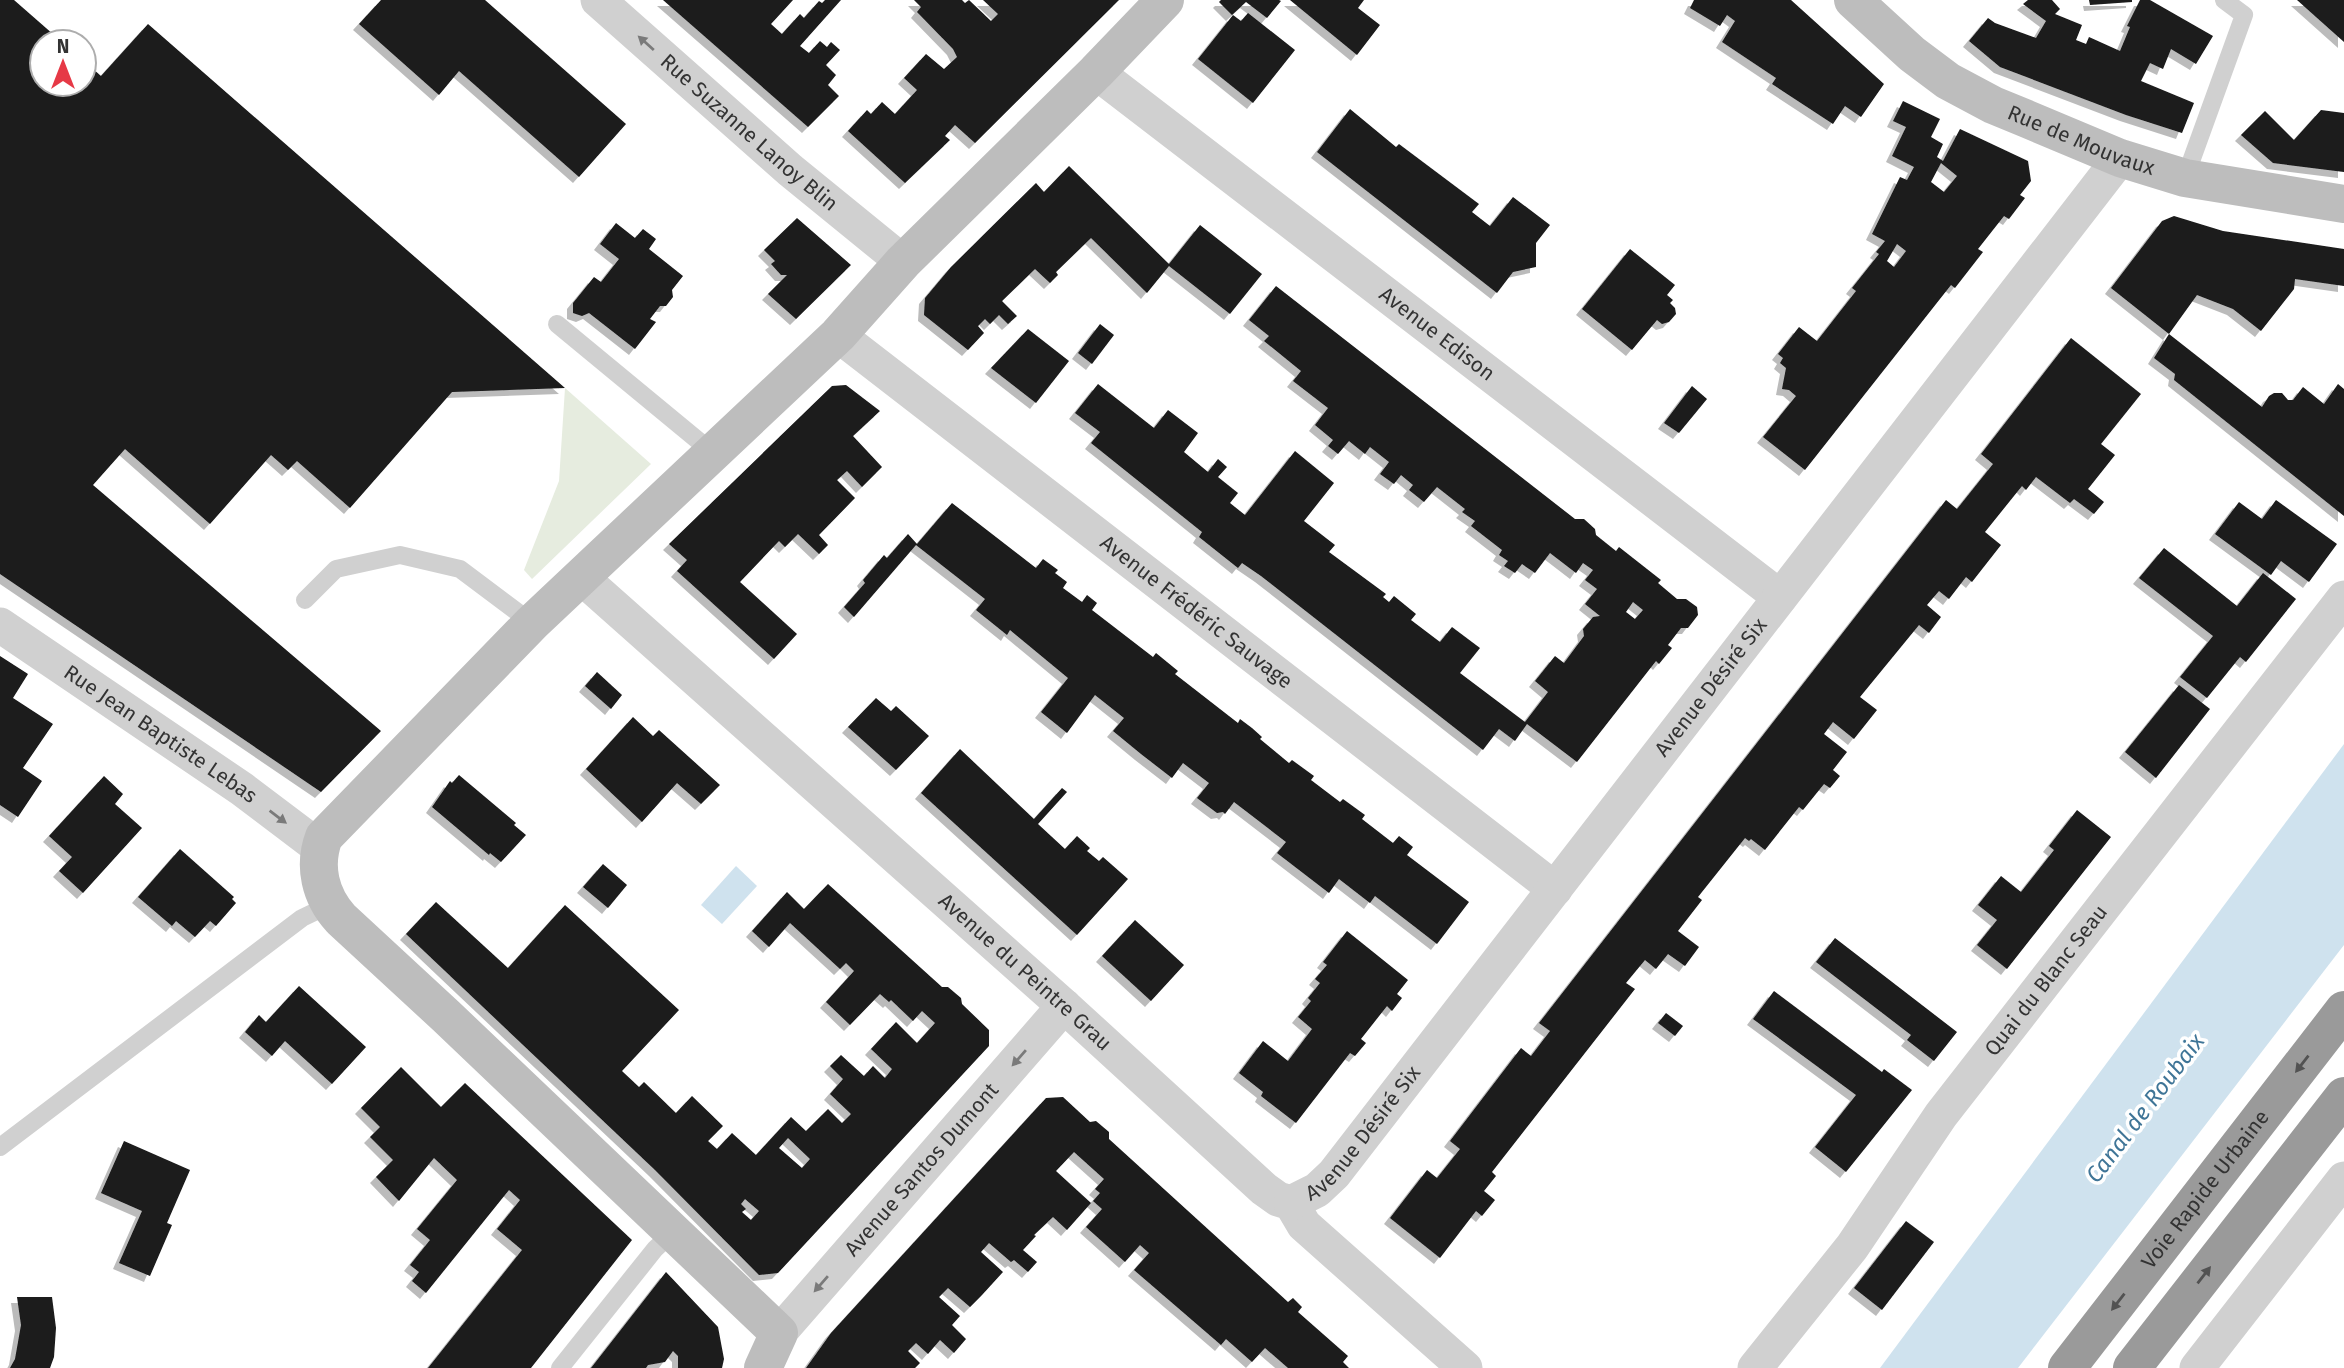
<svg xmlns="http://www.w3.org/2000/svg" width="2344" height="1368" viewBox="0 0 2344 1368" font-family="'Fira Sans',sans-serif">
	<defs>
		<filter id="shadow"><feDropShadow dx="-6" dy="6" stdDeviation="0" flood-color="#0004"/></filter>
	</defs>
	<rect width="100%" height="100%" fill="#fff"/>
	<polygon fill="#e6ecdf" points="565,388 651,464 532,579 524,570 559,481"/>
	<g fill="#cfe2ee">
		<polygon points="2344,744 2344,945 2018,1368 1880,1368"/>
		<polygon points="736,866 757,886 722,924 701,905"/>
	</g>
	<g fill="#1a1a1a" fill-rule="evenodd" filter="url(#shadow)">
		<polygon points="0,0 14,0 62,42 42,42 42,84 84,84 84,61 101,76 148,24 565,388 452,392 350,508 297,461 288,470 271,455 210,524 125,449 93,485 381,731 321,792 0,574"/>
		<polygon points="381,0 485,0 626,124 579,177 459,71 439,95 359,24"/>
		<polygon points="663,0 793,0 771,24 782,34 800,14 804,18 819,1 822,3 825,0 841,0 800,46 809,53 820,41 827,47 831,42 840,50 826,65 836,75 828,85 839,96 808,127"/>
		<polygon points="914,0 962,0 965,3 969,0 991,21 998,14 983,0 1119,0 975,143 955,125 945,136 950,140 905,183 848,131 867,110 871,114 882,102 895,114 917,90 904,78 926,54 944,69 957,57 953,49 917,12 921,7"/>
		<polygon points="1221,0 1279,0 1281,1 1267,18 1246,2 1232,15 1219,2"/>
		<polygon points="1290,0 1364,0 1358,8 1380,25 1357,55"/>
		<polygon points="1694,0 1791,0 1884,84 1861,117 1845,106 1833,124 1772,84 1776,78 1722,42 1735,21 1727,15 1720,26 1690,8"/>
		<polygon points="2028,0 2052,0 2060,9 2055,14 2082,25 2076,40 2086,44 2089,37 2120,51 2130,27 2127,26 2140,0 2150,0 2213,36 2196,64 2171,49 2163,69 2150,63 2141,81 2194,103 2182,133 2126,115 2000,67 1969,41 1988,18 1995,23 2036,38 2046,21 2023,4"/>
		<polygon points="2089,0 2132,0 2132,2 2090,5"/>
		<polygon points="2297,0 2344,0 2344,42"/>
		<polygon points="1248,13 1295,50 1253,103 1198,59 1233,15 1241,21"/>
		<path d="M 1903,101 L 1940,119 L 1931,137 L 1943,144 L 1937,157 L 1943,161 L 1960,129 L 2028,161 L 2031,181 L 2020,195 L 2025,198 L 2009,219 L 2004,216 L 1978,249 L 1983,252 L 1955,288 L 1951,285 L 1805,470 L 1763,437 L 1796,396 L 1789,390 L 1782,389 L 1786,368 L 1780,363 L 1783,358 L 1778,354 L 1799,327 L 1817,341 L 1856,291 L 1852,288 L 1879,254 L 1876,252 L 1885,241 L 1872,234 L 1900,177 L 1907,180 L 1914,167 L 1892,156 L 1906,127 L 1893,121 ZM 1941,163 L 1957,176 L 1944,192 L 1931,182 ZM 1897,244 L 1906,251 L 1894,267 L 1887,261 Z"/>
		<polygon points="1350,109 1396,147 1399,144 1479,204 1472,212 1490,226 1513,197 1550,225 1536,243 1536,267 1513,272 1497,293 1317,152"/>
		<polygon points="2321,110 2344,113 2344,172 2273,163 2241,135 2265,111 2294,140"/>
		<polygon points="1069,166 1169,264 1200,225 1262,274 1230,314 1169,266 1147,293 1091,238 1056,272 1058,275 1050,283 1035,269 1002,301 1017,316 1008,324 999,315 990,324 985,319 978,326 984,333 968,350 924,315 925,298 951,267 1036,183 1044,192"/>
		<polygon points="2174,216 2223,231 2344,249 2344,286 2295,279 2294,289 2261,331 2233,309 2197,295 2169,334 2111,288 2162,221"/>
		<polygon points="797,218 851,265 796,319 768,294 787,275 781,275 771,264 775,261 764,250"/>
		<polygon points="616,223 635,238 643,229 656,239 649,249 683,276 672,290 673,297 666,306 660,306 650,319 656,322 635,349 589,313 582,316 573,313 573,303 594,277 601,282 619,259 600,244"/>
		<polygon points="1630,249 1675,285 1667,295 1673,300 1670,303 1675,308 1676,314 1669,322 1662,324 1657,320 1632,350 1582,309"/>
		<path d="M 1276,286 L 1575,519 L 1584,519 L 1595,529 L 1596,535 L 1616,551 L 1619,547 L 1661,580 L 1658,583 L 1677,599 L 1686,599 L 1697,607 L 1698,615 L 1688,628 L 1681,628 L 1668,645 L 1672,648 L 1659,664 L 1656,661 L 1577,762 L 1527,724 L 1515,741 L 1499,729 L 1483,750 L 1261,576 L 1242,563 L 1238,568 L 1199,537 L 1202,532 L 1091,443 L 1100,432 L 1075,413 L 1098,384 L 1154,428 L 1168,410 L 1198,433 L 1184,452 L 1208,472 L 1218,459 L 1227,467 L 1218,477 L 1238,493 L 1230,503 L 1245,515 L 1295,451 L 1334,483 L 1304,521 L 1335,545 L 1329,552 L 1386,594 L 1383,597 L 1389,602 L 1394,596 L 1416,614 L 1411,620 L 1440,642 L 1452,627 L 1480,648 L 1460,673 L 1525,722 L 1548,692 L 1535,681 L 1555,656 L 1564,663 L 1584,636 L 1583,629 L 1593,617 L 1600,616 L 1585,604 L 1597,589 L 1585,580 L 1593,570 L 1583,563 L 1576,573 L 1550,553 L 1535,573 L 1522,564 L 1515,573 L 1504,566 L 1508,561 L 1499,555 L 1502,550 L 1471,526 L 1475,521 L 1462,512 L 1465,509 L 1437,487 L 1424,502 L 1409,490 L 1413,485 L 1401,475 L 1394,484 L 1380,474 L 1389,462 L 1370,447 L 1365,454 L 1349,441 L 1338,454 L 1328,446 L 1333,440 L 1315,425 L 1328,408 L 1293,381 L 1301,371 L 1264,341 L 1269,336 L 1249,320 ZM 1633,602 L 1643,610 L 1635,619 L 1626,612 Z"/>
		<polygon points="1100,324 1114,335 1092,364 1078,353"/>
		<polygon points="1028,329 1069,361 1036,403 991,368"/>
		<polygon points="2169,334 2262,407 2269,396 2274,393 2282,393 2288,400 2293,400 2303,387 2324,404 2338,384 2344,389 2344,516 2174,380 2175,374 2154,358"/>
		<polygon points="2071,338 2141,394 2101,444 2115,455 2088,489 2104,502 2094,514 2074,499 2070,503 2036,477 2026,490 2022,486 1985,532 2001,545 1972,582 1966,577 1949,599 1939,591 1927,605 1941,617 1929,633 1919,625 1860,697 1877,710 1854,739 1833,722 1824,734 1847,752 1833,770 1840,776 1830,788 1824,784 1803,810 1799,807 1765,850 1751,839 1749,841 1745,838 1698,897 1702,900 1678,931 1699,947 1685,966 1668,954 1656,969 1645,960 1626,983 1635,989 1492,1172 1496,1176 1484,1191 1495,1200 1482,1216 1476,1211 1440,1258 1390,1218 1427,1170 1437,1178 1460,1149 1450,1141 1521,1048 1531,1056 1550,1031 1539,1023 1946,500 1957,509 1993,464 1981,454"/>
		<polygon points="846,385 880,411 853,436 882,467 862,487 847,471 837,480 855,498 819,535 828,545 819,554 798,534 785,547 779,541 740,582 797,634 774,659 677,571 687,560 669,544 832,386"/>
		<polygon points="1692,386 1707,399 1679,433 1664,423"/>
		<polygon points="2276,500 2337,544 2309,582 2281,561 2271,575 2215,534 2239,502 2262,519"/>
		<polygon points="952,503 1036,568 1043,559 1058,570 1055,573 1067,582 1063,588 1082,602 1087,595 1097,603 1092,610 1153,657 1156,653 1178,671 1175,674 1238,723 1240,719 1252,728 1262,737 1260,739 1289,763 1292,760 1314,776 1311,780 1340,802 1343,799 1365,815 1362,819 1393,843 1399,836 1413,847 1407,855 1469,902 1437,944 1375,896 1370,903 1339,879 1329,893 1277,853 1286,842 1234,802 1225,814 1223,812 1217,813 1197,798 1209,783 1183,763 1172,778 1141,754 1113,731 1124,718 1095,695 1067,733 1041,712 1068,678 1010,630 1007,635 976,610 985,599 916,545 854,617 844,607 865,583 863,580 884,555 887,558 908,534 917,544"/>
		<polygon points="2164,548 2237,606 2263,573 2296,599 2246,662 2240,657 2207,698 2180,677 2213,636 2139,578"/>
		<polygon points="0,656 28,674 13,698 53,724 23,768 42,781 18,817 0,805"/>
		<polygon points="597,672 622,695 611,709 585,686"/>
		<polygon points="2179,685 2210,709 2156,778 2125,752"/>
		<polygon points="876,698 891,711 896,706 929,736 896,770 848,727"/>
		<polygon points="633,717 653,736 659,730 720,785 701,804 677,783 642,822 586,769"/>
		<polygon points="960,749 1034,819 1062,788 1067,792 1038,824 1065,849 1077,836 1090,848 1087,851 1099,861 1103,857 1128,879 1077,935 921,793"/>
		<polygon points="459,775 516,823 514,825 526,835 501,862 490,853 489,855 432,807 450,781 452,783"/>
		<polygon points="104,776 123,794 115,804 142,828 83,893 59,871 72,857 49,836"/>
		<polygon points="2077,810 2111,837 2007,969 1977,945 1997,920 1978,905 2001,876 2021,892 2054,850 2049,846"/>
		<polygon points="180,849 234,897 232,899 236,903 216,926 210,921 195,937 176,921 172,926 138,897"/>
		<polygon points="603,864 627,885 608,908 583,887"/>
		<path d="M 828,884 L 942,987 L 948,987 L 961,998 L 962,1004 L 989,1030 L 989,1046 L 778,1273 L 759,1275 L 655,1170 L 406,934 L 436,902 L 508,968 L 565,905 L 679,1010 L 622,1071 L 639,1087 L 644,1082 L 676,1113 L 692,1096 L 723,1126 L 708,1141 L 717,1149 L 732,1133 L 756,1155 L 791,1117 L 806,1131 L 828,1109 L 842,1123 L 851,1114 L 830,1094 L 843,1079 L 830,1066 L 841,1055 L 864,1076 L 873,1066 L 885,1078 L 892,1069 L 871,1049 L 896,1022 L 917,1043 L 935,1023 L 922,1011 L 913,1021 L 891,1000 L 889,1002 L 880,994 L 850,1025 L 826,1002 L 854,971 L 846,963 L 840,969 L 790,923 L 769,947 L 752,931 L 787,892 L 804,909 ZM 788,1138 L 810,1159 L 802,1168 L 779,1148 ZM 745,1199 L 759,1211 L 751,1220 L 742,1212 L 746,1209 L 741,1204 Z"/>
		<polygon points="1135,920 1184,965 1151,1001 1102,956"/>
		<polygon points="1347,931 1408,980 1397,994 1402,998 1392,1011 1387,1006 1361,1039 1366,1043 1355,1056 1350,1053 1296,1123 1261,1096 1263,1092 1239,1073 1263,1041 1288,1061 1312,1029 1298,1017 1311,1001 1308,998 1320,983 1315,979 1327,965 1323,962"/>
		<polygon points="1835,938 1957,1032 1934,1061 1907,1040 1911,1035 1816,962"/>
		<polygon points="299,986 366,1047 332,1084 285,1041 272,1056 245,1032 259,1015 266,1022"/>
		<polygon points="1774,991 1882,1072 1884,1069 1912,1090 1846,1172 1815,1147 1856,1095 1753,1019"/>
		<polygon points="1666,1013 1683,1026 1675,1036 1658,1023"/>
		<polygon points="401,1067 441,1107 465,1083 632,1240 531,1368 428,1368 522,1250 497,1229 520,1200 509,1190 426,1293 412,1281 419,1272 410,1265 430,1240 417,1229 457,1180 434,1158 399,1201 376,1177 393,1160 370,1137 380,1127 361,1108"/>
		<polygon points="1063,1097 1090,1122 1096,1121 1109,1132 1109,1139 1288,1302 1293,1298 1302,1307 1298,1312 1348,1356 1343,1362 1349,1368 1288,1368 1265,1348 1252,1362 1226,1339 1221,1345 1134,1270 1149,1253 1140,1245 1125,1262 1086,1227 1102,1209 1093,1201 1100,1193 1095,1189 1104,1179 1074,1152 1056,1171 1091,1203 1067,1230 1053,1217 1034,1235 1036,1236 1023,1250 1037,1262 1028,1272 1014,1260 1011,1262 989,1243 981,1252 1003,1272 982,1295 970,1307 948,1288 939,1297 960,1316 952,1325 966,1339 954,1353 940,1340 928,1354 916,1343 908,1351 920,1363 915,1368 806,1368 831,1333 1046,1098"/>
		<polygon points="124,1141 190,1170 167,1223 172,1225 150,1276 119,1263 142,1211 101,1193"/>
		<polygon points="1906,1221 1934,1242 1882,1310 1854,1288"/>
		<polygon points="666,1272 718,1327 724,1359 722,1368 678,1368 678,1356 673,1351 665,1362 648,1365 646,1368 591,1368"/>
		<polygon points="17,1297 52,1297 56,1328 54,1357 50,1368 10,1368 15,1359 21,1325"/>
	</g>
	<g fill="none" stroke-linecap="round" stroke-linejoin="round">
		<g stroke="#d0d0d0" stroke-width="18">
			<polyline points="2185,178 2244,15 2224,0"/>
			<polyline points="557,324 712,452"/>
			<polyline points="305,600 336,569 400,555 460,569 532,623"/>
			<polyline points="0,1147 302,918 329,905"/>
			<polyline points="560,1368 655,1249 672,1233"/>
		</g>
		<g stroke="#d0d0d0" stroke-width="35">
			<path id="s1" d="M 598,0 L 790,170 L 903,262"/>
			<path id="s2" d="M 1096,72 L 1780,597"/>
			<path id="s3" d="M 838,335 L 1555,889"/>
			<path id="s4" d="M 582,578 L 1064,1006 L 1264,1189 L 1278,1199 L 1291,1203 L 1304,1225 L 1465,1368"/>
			<path id="s5" d="M 0,625 L 242,789 L 320,848"/>
			<path id="s6" d="M 1291,1203 L 1317,1190 L 1334,1174 L 2120,158"/>
			<path id="s7" d="M 779,1333 L 1064,1006"/>
			<path id="s8" d="M 1755,1368 L 1852,1247 L 1941,1115 L 2344,598"/>
			<polyline points="2197,1368 2344,1179"/>
		</g>
		<g stroke="#bdbdbd" stroke-width="38">
			<path id="s9" d="M 1853,0 L 1912,54 L 1948,81 L 1993,105 L 2027,119 L 2120,158 L 2185,178 L 2344,204"/>
			<path d="M 763,1368 L 779,1333 L 446,1016 L 341,919 C 320,896 313,866 324,837 L 532,623 L 838,335 L 903,262 L 1096,72 L 1165,0"/>
		</g>
		<g stroke="#9a9a9a" stroke-width="38">
			<path id="s10" d="M 2067,1368 L 2344,1010"/>
			<polyline points="2132,1368 2344,1096"/>
		</g>
	</g>
	<defs><path id="oneway-solid" d="M-6-.8H1V-3.2L6.5 0L1 3.2V.8H-6Z" transform="scale(1.75)"/></defs>
	<g fill="#7a7a7a">
		<use href="#oneway-solid" transform="translate(646 43) rotate(-138)"/>
		<use href="#oneway-solid" transform="translate(278 817) rotate(37)"/>
		<use href="#oneway-solid" transform="translate(1019 1058) rotate(131)"/>
		<use href="#oneway-solid" transform="translate(821 1284) rotate(131)"/>
	</g>
	<g fill="#525252">
		<use href="#oneway-solid" transform="translate(2302 1064) rotate(128)"/>
		<use href="#oneway-solid" transform="translate(2204 1275) rotate(-52)"/>
		<use href="#oneway-solid" transform="translate(2118 1302) rotate(128)"/>
	</g>
	<g text-anchor="middle" dominant-baseline="central" stroke-width="7" stroke-linejoin="round" paint-order="stroke">
		<g font-size="21" fill="#333" stroke="#fff">
			<text stroke="none"><textPath href="#s1" startOffset="201">Rue Suzanne Lanoy Blin</textPath></text>
			<text stroke="none"><textPath href="#s9" startOffset="271">Rue de Mouvaux</textPath></text>
			<text stroke="none"><textPath href="#s2" startOffset="430">Avenue Edison</textPath></text>
			<text stroke="none"><textPath href="#s3" startOffset="453">Avenue Frédéric Sauvage</textPath></text>
			<text stroke="none"><textPath href="#s6" startOffset="668">Avenue Désiré Six</textPath></text>
			<text stroke="none"><textPath href="#s5" startOffset="194">Rue Jean Baptiste Lebas</textPath></text>
			<text stroke="none"><textPath href="#s4" startOffset="593">Avenue du Peintre Grau</textPath></text>
			<text stroke="none"><textPath href="#s8" startOffset="485">Quai du Blanc Seau</textPath></text>
			<text stroke="none"><textPath href="#s6" startOffset="102">Avenue Désiré Six</textPath></text>
			<text stroke="none"><textPath href="#s7" startOffset="217">Avenue Santos Dumont</textPath></text>
			<text stroke="none"><textPath href="#s10" startOffset="226">Voie Rapide Urbaine</textPath></text>
		</g>
		<g font-size="23" font-style="italic" fill="#3f7597" stroke="#fff">
			<text transform="translate(2145 1108) rotate(-53)">Canal de Roubaix</text>
		</g>
	</g>
	<g transform="translate(63 63)"><circle r="33" fill="#ffffff" stroke="#adadad" stroke-width="2"/>
	<path d="M0-5L12 26L0 18L-12 26Z" fill="#e63946"/>
	<text y="-10" font-size="19" font-weight="bold" text-anchor="middle" fill="#333333">N</text>
	</g>
</svg>
